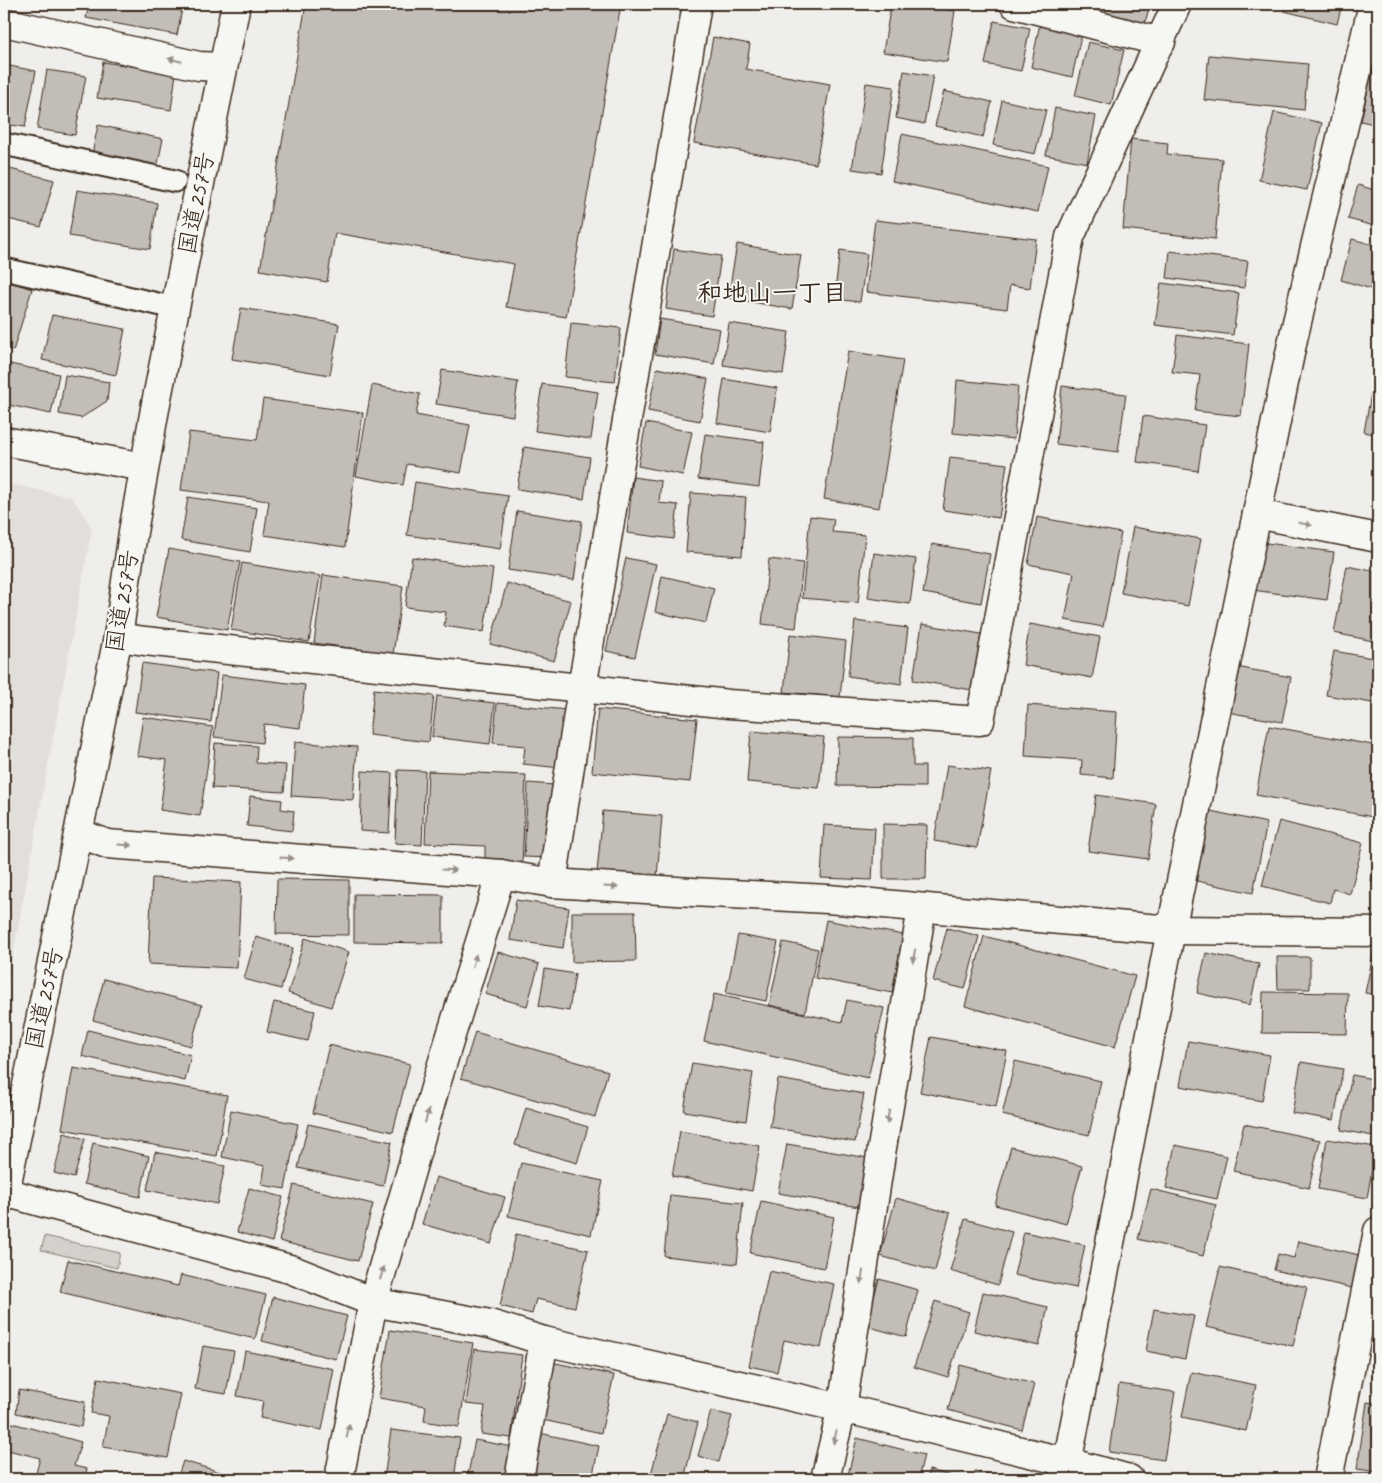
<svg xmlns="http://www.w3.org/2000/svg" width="1382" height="1483" viewBox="0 0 1382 1483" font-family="Caveat,'Klee One',sans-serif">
	<rect width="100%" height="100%" fill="#efeeea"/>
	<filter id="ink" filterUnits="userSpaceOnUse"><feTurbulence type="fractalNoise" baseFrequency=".02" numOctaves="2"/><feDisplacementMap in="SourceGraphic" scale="10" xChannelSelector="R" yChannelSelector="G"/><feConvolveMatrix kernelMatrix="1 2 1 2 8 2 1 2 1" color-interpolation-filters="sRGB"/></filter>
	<g filter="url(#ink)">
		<polygon fill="#e2dfdb" points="4,483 72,497 92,528 4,1003"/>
		<polygon fill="#d4d1cc" stroke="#887e75" points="45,1236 120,1253 117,1268 41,1250"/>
		<g fill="#c2bdb7" stroke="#3b2a1e">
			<polygon points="89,4 183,4 177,35 86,18"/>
			<polygon points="306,4 621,4 566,317 506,307 514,264 335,233 327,282 260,270"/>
			<polygon points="891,4 910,4 955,11 947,62 883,52"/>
			<polygon points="1107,4 1150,4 1145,23 1105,14"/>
			<polygon points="1285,4 1342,4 1337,24 1284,11"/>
			<polygon points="994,21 1030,28 1021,71 985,64"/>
			<polygon points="1040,23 1082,32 1072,77 1031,67"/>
			<polygon points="713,37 750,44 746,69 830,84 816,164 694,143"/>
			<polygon points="1088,42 1124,50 1111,105 1075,96"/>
			<polygon points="1209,55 1308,64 1304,110 1204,100"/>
			<polygon points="103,62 176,73 171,110 97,98"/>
			<polygon points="4,65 36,71 25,127 4,124"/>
			<polygon points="1373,66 1378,67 1378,125 1361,121"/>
			<polygon points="47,70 86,76 75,135 37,129"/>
			<polygon points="904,71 933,76 924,124 896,118"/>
			<polygon points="866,83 894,87 881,173 852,169"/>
			<polygon points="944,91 992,102 983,137 935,126"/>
			<polygon points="1002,100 1046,110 1035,154 993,145"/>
			<polygon points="1055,108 1096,116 1087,163 1046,155"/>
			<polygon points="1274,112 1322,123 1307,190 1259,180"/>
			<polygon points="98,125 163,139 157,168 92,154"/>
			<polygon points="902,134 1048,166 1038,212 892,181"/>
			<polygon points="1131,139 1168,143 1167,154 1222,159 1215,239 1123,229"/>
			<polygon points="6,168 54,180 41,227 4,218 4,178"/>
			<polygon points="1358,185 1378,191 1378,227 1348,219"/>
			<polygon points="77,190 157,203 150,249 69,236"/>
			<polygon points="875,220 1036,239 1030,288 1010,285 1007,309 866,292"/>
			<polygon points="1352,239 1378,246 1378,291 1341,280"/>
			<polygon points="737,244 801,255 792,309 728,298"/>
			<polygon points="674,249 721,256 712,316 666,309"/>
			<polygon points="840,250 867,254 860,302 834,299"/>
			<polygon points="1170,251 1248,261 1244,288 1167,278"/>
			<polygon points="4,280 32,289 13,351 4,348"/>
			<polygon points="1161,283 1239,293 1233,335 1155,325"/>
			<polygon points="241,308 339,324 330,375 232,359"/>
			<polygon points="52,315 125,329 116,375 42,360"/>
			<polygon points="660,319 720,329 714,364 655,354"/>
			<polygon points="571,323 621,328 615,382 565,377"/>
			<polygon points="729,323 789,332 783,374 723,365"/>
			<polygon points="1177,335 1249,344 1241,416 1195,411 1200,375 1172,372"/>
			<polygon points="848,351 903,360 879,508 824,499"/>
			<polygon points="5,363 59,374 51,414 4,404"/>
			<polygon points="657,368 708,379 700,421 648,411"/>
			<polygon points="442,370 518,382 513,416 436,404"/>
			<polygon points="65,375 109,382 107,401 81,418 59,414"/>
			<polygon points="724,379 777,388 770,432 717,423"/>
			<polygon points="957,380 1018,386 1014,439 953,433"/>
			<polygon points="542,384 598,392 591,439 535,431"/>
			<polygon points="372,385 420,394 416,415 470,425 461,473 407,464 403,485 356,476"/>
			<polygon points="1062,386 1126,394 1118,452 1056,444"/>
			<polygon points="1372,388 1378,389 1378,435 1364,432"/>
			<polygon points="263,399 363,413 345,547 264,535 269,501 181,490 189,432 257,440"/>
			<polygon points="1143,416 1205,425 1198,471 1137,462"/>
			<polygon points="646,423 692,432 683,475 638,466"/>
			<polygon points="705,434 764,442 759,487 698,479"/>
			<polygon points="524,447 590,457 584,499 517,489"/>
			<polygon points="950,457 1007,464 999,518 943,510"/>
			<polygon points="633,477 661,481 659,503 678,505 674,539 627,533"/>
			<polygon points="415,482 508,496 500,549 407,535"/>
			<polygon points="691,493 746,497 742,556 686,552"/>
			<polygon points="188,497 257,508 250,552 181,540"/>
			<polygon points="517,511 582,521 574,580 508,570"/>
			<polygon points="810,516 834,519 832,532 865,535 858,603 802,598"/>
			<polygon points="1037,517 1121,533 1103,627 1065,620 1074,573 1028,564"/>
			<polygon points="1133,527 1201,539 1188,606 1121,593"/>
			<polygon points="1259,542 1334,552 1327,600 1252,590"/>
			<polygon points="932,544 990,554 981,603 923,593"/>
			<polygon points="169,549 240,562 227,630 156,617"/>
			<polygon points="874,553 916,559 910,604 868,598"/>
			<polygon points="412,557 493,569 484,632 444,626 446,612 405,607"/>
			<polygon points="626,558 656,564 635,657 606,651"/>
			<polygon points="769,559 803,563 796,628 762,624"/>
			<polygon points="242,563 320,576 309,642 231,630"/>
			<polygon points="1347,566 1378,572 1378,642 1334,633"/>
			<polygon points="323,575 403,586 393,654 314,643"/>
			<polygon points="662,576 714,588 706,623 655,612"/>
			<polygon points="507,583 571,601 554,661 490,644"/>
			<polygon points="855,621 908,628 901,684 848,676"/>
			<polygon points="922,624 981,634 972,690 913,680"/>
			<polygon points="1030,624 1100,637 1092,678 1023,665"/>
			<polygon points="790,634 846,641 840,697 784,692"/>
			<polygon points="1334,651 1378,659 1378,704 1326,695"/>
			<polygon points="142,663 217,673 211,722 135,712"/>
			<polygon points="1231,666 1291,677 1282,722 1222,711"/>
			<polygon points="222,675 305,685 300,728 264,724 262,743 214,737"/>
			<polygon points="374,689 434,696 429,742 369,735"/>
			<polygon points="437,696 495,703 490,744 432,737"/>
			<polygon points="497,703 567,710 561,768 523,764 525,746 493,743"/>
			<polygon points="1028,705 1117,712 1113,778 1081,775 1082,760 1025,756"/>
			<polygon points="598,709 697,719 690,782 592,772"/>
			<polygon points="143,717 213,727 200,816 160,810 167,760 137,756"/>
			<polygon points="1269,726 1378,746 1378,818 1256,795"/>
			<polygon points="751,731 824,737 819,788 747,782"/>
			<polygon points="838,737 913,738 913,766 925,766 925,787 837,786"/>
			<polygon points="295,742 357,747 353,800 291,796"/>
			<polygon points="215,743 257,746 256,763 286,765 284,792 212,788"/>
			<polygon points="947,765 991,771 977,848 934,841"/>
			<polygon points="398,770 425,771 422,845 395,843"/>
			<polygon points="362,771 392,773 389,833 360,831"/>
			<polygon points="428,771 526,775 522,864 485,863 485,846 425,843"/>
			<polygon points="528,783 554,785 550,858 524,857"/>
			<polygon points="1096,795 1156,804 1148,859 1088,851"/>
			<polygon points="250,796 282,800 281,809 294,811 292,831 247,826"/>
			<polygon points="1206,810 1267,823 1253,893 1192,880"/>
			<polygon points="603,811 662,816 657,877 597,872"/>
			<polygon points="1279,821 1363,843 1350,894 1333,889 1330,903 1262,886"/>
			<polygon points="883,824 927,825 926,879 883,879"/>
			<polygon points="824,825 875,828 872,880 821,878"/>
			<polygon points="1378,853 1378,883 1371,881"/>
			<polygon points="152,878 241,882 237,968 148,964"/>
			<polygon points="277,879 349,880 349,935 276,934"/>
			<polygon points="354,894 443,895 443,943 354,942"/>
			<polygon points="516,900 569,908 563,948 510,940"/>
			<polygon points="572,912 635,912 636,961 572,962"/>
			<polygon points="826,920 903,935 892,993 815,978"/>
			<polygon points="947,928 979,936 965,989 933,981"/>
			<polygon points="738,935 778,942 766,1001 726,993"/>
			<polygon points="984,936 1135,976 1115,1047 965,1006"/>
			<polygon points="256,937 293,948 281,989 244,979"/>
			<polygon points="305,938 349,952 331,1007 288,993"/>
			<polygon points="783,942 818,949 805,1013 769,1005"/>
			<polygon points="1374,950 1378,951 1378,995 1365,993"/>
			<polygon points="498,952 539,964 527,1006 485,994"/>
			<polygon points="1206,953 1259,964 1250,1005 1197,993"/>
			<polygon points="1277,957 1310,957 1310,989 1278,989"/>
			<polygon points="545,969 575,974 569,1011 539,1006"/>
			<polygon points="104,979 202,1005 191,1046 93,1020"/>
			<polygon points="1263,992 1348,993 1347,1034 1262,1033"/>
			<polygon points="714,994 842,1022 847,1000 884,1008 868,1078 704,1041"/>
			<polygon points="274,1002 315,1011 308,1041 267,1032"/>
			<polygon points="88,1030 191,1055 185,1081 82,1056"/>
			<polygon points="475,1032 608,1071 595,1117 461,1078"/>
			<polygon points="931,1037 1007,1051 996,1107 920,1092"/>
			<polygon points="1188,1041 1270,1055 1262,1101 1180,1086"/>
			<polygon points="329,1045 410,1064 393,1132 313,1113"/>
			<polygon points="1015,1061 1101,1081 1089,1135 1002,1115"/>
			<polygon points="1301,1062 1343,1069 1334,1120 1292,1113"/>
			<polygon points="692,1063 753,1073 746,1121 684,1111"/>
			<polygon points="73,1068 227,1095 217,1156 62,1129"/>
			<polygon points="1352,1075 1378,1080 1378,1137 1341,1130"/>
			<polygon points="778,1079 864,1094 855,1142 770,1127"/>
			<polygon points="526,1108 588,1127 577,1163 515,1145"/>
			<polygon points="231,1110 298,1124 285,1189 262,1185 265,1166 222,1157"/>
			<polygon points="308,1124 392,1142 383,1186 298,1168"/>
			<polygon points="1244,1124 1320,1140 1309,1188 1233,1171"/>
			<polygon points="680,1131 760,1146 752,1191 672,1176"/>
			<polygon points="64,1133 85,1139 74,1178 54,1173"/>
			<polygon points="1327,1139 1376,1147 1367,1198 1318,1189"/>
			<polygon points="93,1143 149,1156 140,1197 84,1184"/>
			<polygon points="787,1144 868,1158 859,1207 778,1193"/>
			<polygon points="1175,1145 1227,1156 1217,1199 1166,1188"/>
			<polygon points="1011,1147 1082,1166 1066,1224 995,1205"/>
			<polygon points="155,1152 225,1166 217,1204 147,1190"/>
			<polygon points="521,1163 603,1181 591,1235 508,1216"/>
			<polygon points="436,1177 505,1197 491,1244 422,1224"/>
			<polygon points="294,1185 373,1204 358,1261 279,1241"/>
			<polygon points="249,1188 283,1197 272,1242 237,1232"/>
			<polygon points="1151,1189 1216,1205 1203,1256 1138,1239"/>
			<polygon points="670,1195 743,1203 737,1264 664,1256"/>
			<polygon points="896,1198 950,1213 935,1271 880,1256"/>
			<polygon points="761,1201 834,1217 824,1268 750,1253"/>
			<polygon points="965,1219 1012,1232 998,1285 950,1271"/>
			<polygon points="1024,1232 1085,1245 1076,1288 1014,1275"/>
			<polygon points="516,1234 588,1250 575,1307 536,1299 532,1314 500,1306"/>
			<polygon points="1298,1241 1364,1256 1356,1289 1274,1270 1278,1254 1294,1258"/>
			<polygon points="68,1260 178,1286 181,1275 266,1295 255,1339 60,1292"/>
			<polygon points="1220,1267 1307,1287 1293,1346 1206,1327"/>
			<polygon points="769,1271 834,1284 821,1348 784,1340 777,1372 749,1366"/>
			<polygon points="879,1279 918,1290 906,1337 866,1326"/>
			<polygon points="983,1292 1048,1307 1039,1346 974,1331"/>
			<polygon points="273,1297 347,1316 336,1359 262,1341"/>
			<polygon points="935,1301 969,1312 948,1377 914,1367"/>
			<polygon points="1154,1309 1194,1316 1185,1359 1146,1351"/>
			<polygon points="390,1330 473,1343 459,1427 424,1421 426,1406 379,1398"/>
			<polygon points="203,1346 234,1351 226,1394 195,1389"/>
			<polygon points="474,1349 522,1355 511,1438 481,1434 485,1406 466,1404"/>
			<polygon points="245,1351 334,1369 322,1430 260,1418 263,1401 237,1396"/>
			<polygon points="546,1361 614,1375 601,1433 534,1418"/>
			<polygon points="960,1365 1034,1384 1022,1430 948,1410"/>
			<polygon points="1191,1372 1256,1385 1246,1431 1182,1417"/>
			<polygon points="98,1378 181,1394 168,1458 103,1447 109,1416 91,1413"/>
			<polygon points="1119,1384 1175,1392 1164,1460 1109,1452"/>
			<polygon points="19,1390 85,1402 81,1427 16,1413"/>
			<polygon points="1367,1402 1378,1404 1378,1472 1357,1469"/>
			<polygon points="711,1411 732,1416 719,1462 698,1456"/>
			<polygon points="667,1414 698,1422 684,1479 655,1479 650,1478"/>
			<polygon points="5,1421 81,1442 74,1466 87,1469 84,1479 44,1479 35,1477 40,1458 4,1449 4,1426"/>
			<polygon points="391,1430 460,1438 454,1479 384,1479"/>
			<polygon points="535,1432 599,1446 592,1479 525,1479"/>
			<polygon points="857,1438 924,1455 918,1479 847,1479"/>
			<polygon points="475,1440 513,1447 506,1479 467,1479"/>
			<polygon points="183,1461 227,1474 225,1479 177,1479"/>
			<polygon points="929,1470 963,1479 927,1479"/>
			<polygon points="975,1471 1009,1479 973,1479"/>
		</g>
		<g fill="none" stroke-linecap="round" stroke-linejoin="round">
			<g stroke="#3b2a1e" stroke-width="25">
				<g id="service">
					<polyline points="4,144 175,181"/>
					<polyline points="4,269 175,308"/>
				</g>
			</g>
			<g stroke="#3b2a1e" stroke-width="31">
				<g id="minor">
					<polyline points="1014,4 1161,42"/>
					<polyline points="4,22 199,66 223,67"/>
					<polyline points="1257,514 1378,538"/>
					<polyline points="118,637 145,641 729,704 980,721 1070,237 1177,4"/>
					<polyline points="79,833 107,844 501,874 552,883 692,892 828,899 1171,930 1378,932"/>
					<polyline points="552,883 582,688 697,4"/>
					<polyline points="5,1192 44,1203 290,1269 373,1302 490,1324 544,1341 842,1408 1067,1462 1129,1479"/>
					<polyline points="339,1479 373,1302 439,1074 501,874"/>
					<polyline points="519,1479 544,1341"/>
					<polyline points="825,1479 842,1408 881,1154 922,908"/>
					<polyline points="1328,1479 1378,1231"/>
				</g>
			</g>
			<g stroke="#3b2a1e" stroke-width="31">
				<g id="tertiary">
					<polyline points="4,441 144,467"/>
					<polyline points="1064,1479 1171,930 1293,339 1373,4"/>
				</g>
			</g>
			<g stroke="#3b2a1e" stroke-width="31">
				<polyline id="trunk" points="4,1198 118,637 133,532 156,403 236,4"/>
			</g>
			<use href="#service" stroke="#f6f6f2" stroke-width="21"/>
			<use href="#minor" stroke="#f6f6f2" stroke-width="28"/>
			<use href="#tertiary" stroke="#f6f6f2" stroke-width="28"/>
			<use href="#trunk" stroke="#f6f6f2" stroke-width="28"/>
		</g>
		<defs><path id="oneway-solid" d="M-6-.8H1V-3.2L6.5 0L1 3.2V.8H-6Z" transform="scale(1.25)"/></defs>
		<g fill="#989088">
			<use href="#oneway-solid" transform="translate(175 60) rotate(-167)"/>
			<use href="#oneway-solid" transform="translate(1305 524) rotate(11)"/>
			<use href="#oneway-solid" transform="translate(125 845) rotate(4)"/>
			<use href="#oneway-solid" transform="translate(287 858) rotate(4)"/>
			<use href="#oneway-solid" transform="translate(449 870) rotate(4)"/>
			<use href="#oneway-solid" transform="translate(611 887) rotate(4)"/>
			<use href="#oneway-solid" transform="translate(914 956) rotate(99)"/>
			<use href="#oneway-solid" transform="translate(474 961) rotate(-73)"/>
			<use href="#oneway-solid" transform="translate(427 1116) rotate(-74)"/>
			<use href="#oneway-solid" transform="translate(888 1117) rotate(99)"/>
			<use href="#oneway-solid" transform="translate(382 1273) rotate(-74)"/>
			<use href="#oneway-solid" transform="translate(862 1277) rotate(99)"/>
			<use href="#oneway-solid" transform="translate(348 1431) rotate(-79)"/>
			<use href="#oneway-solid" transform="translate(835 1437) rotate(103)"/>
		</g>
	</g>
	<g text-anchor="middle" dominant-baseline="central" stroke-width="4" stroke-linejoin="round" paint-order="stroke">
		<g font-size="24" fill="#3b2a1e" stroke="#f6f6f2">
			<text transform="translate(196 203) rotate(-79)">国道257号</text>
			<text transform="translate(122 601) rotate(-81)">国道257号</text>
			<text transform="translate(44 998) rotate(-78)">国道257号</text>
		</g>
		<g font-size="25" font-weight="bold" fill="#3b2a1e" stroke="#f6f6f2">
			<text x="772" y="293">和地山一丁目</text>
		</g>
	</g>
	<rect width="1382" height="1483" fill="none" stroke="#f6f6f2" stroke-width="20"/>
	<rect x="10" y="10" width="1362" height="1463" fill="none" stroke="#3b2a1e" stroke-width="2" filter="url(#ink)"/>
</svg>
